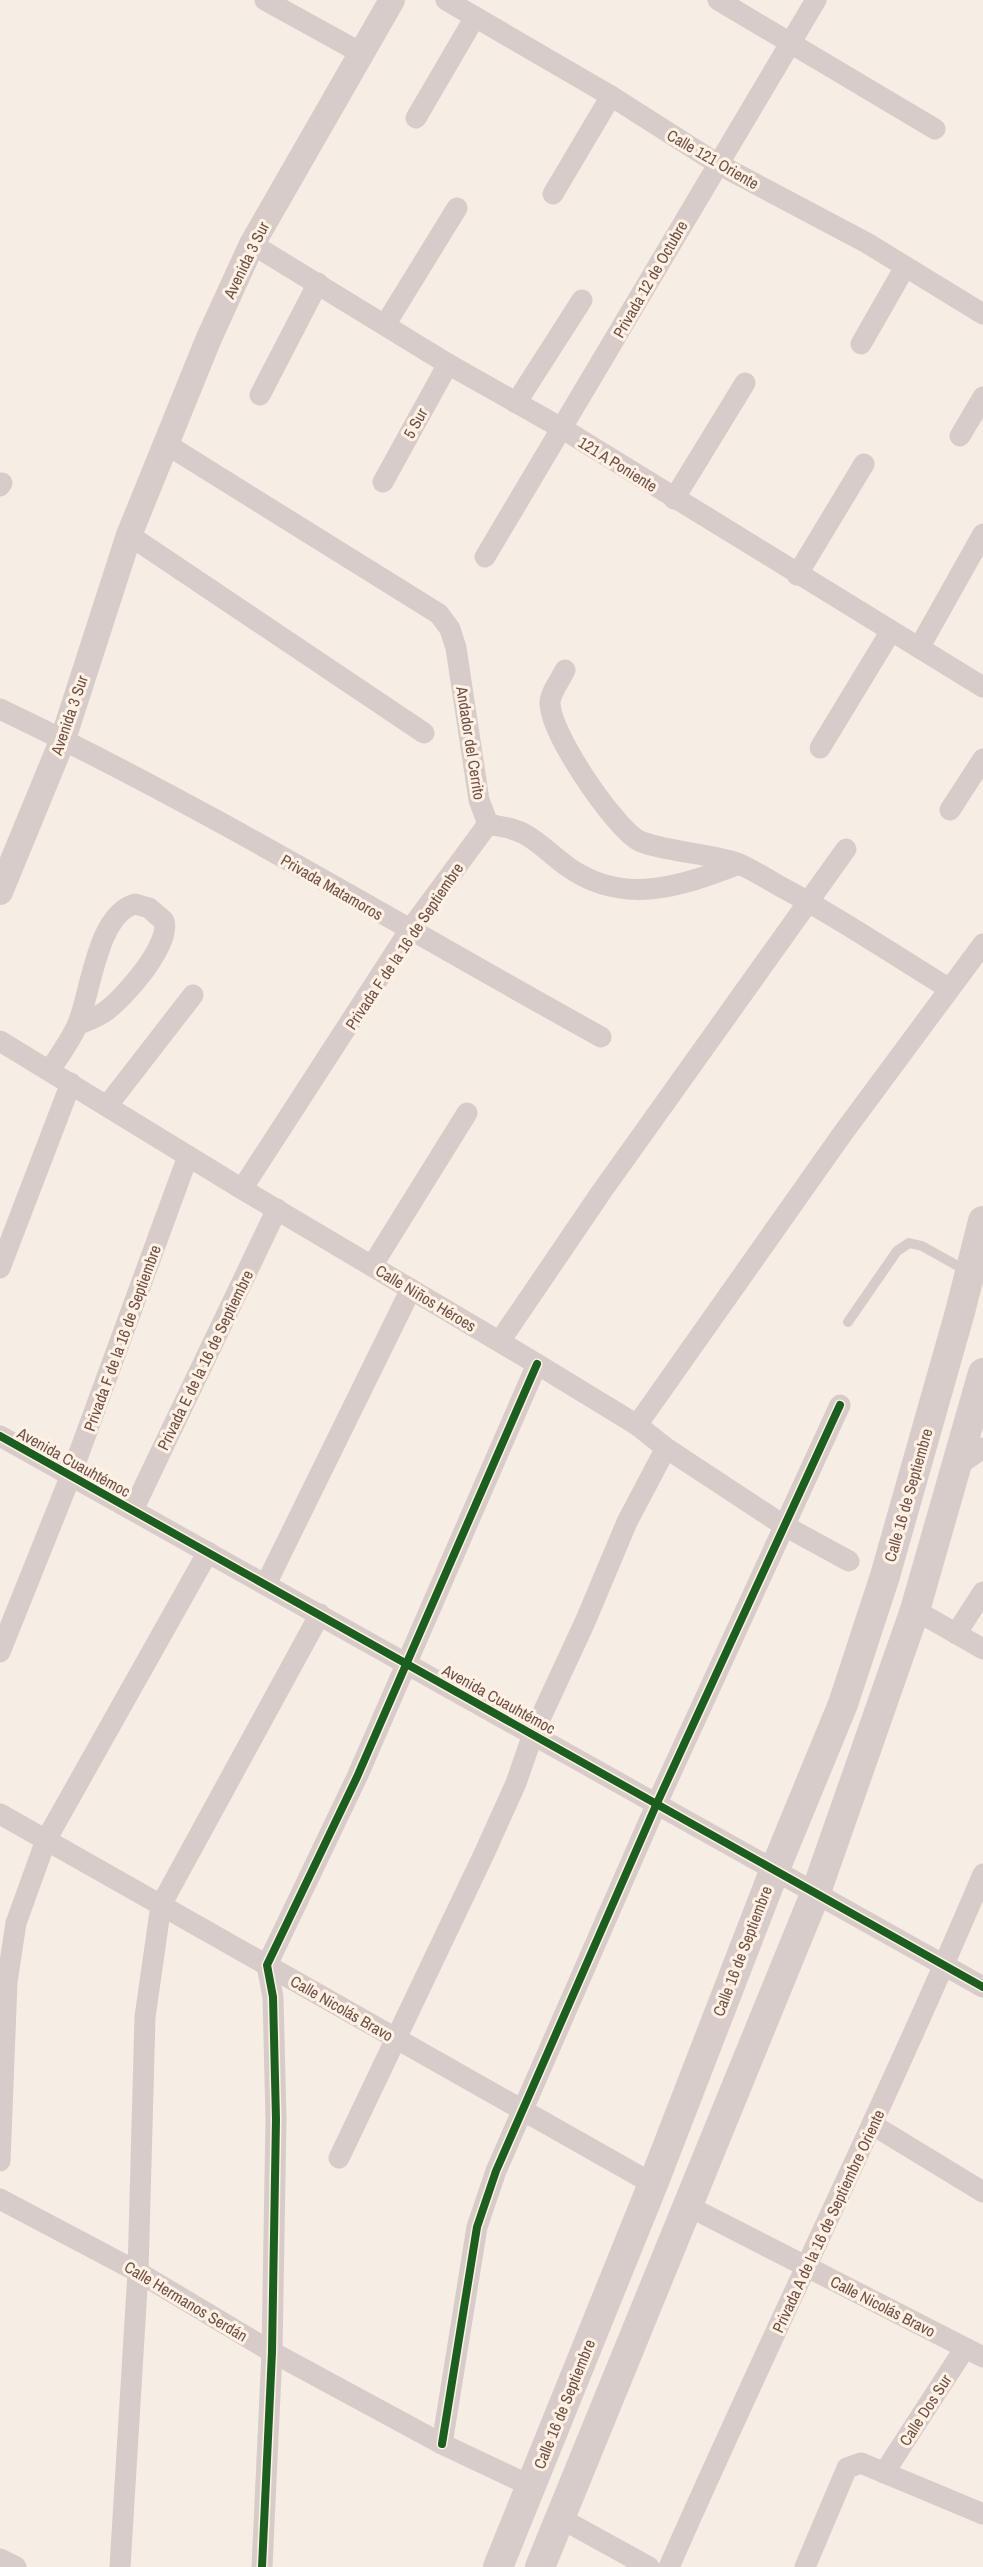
<svg xmlns="http://www.w3.org/2000/svg" width="983" height="2567" viewBox="0 0 983 2567" font-family="'Archivo Narrow',sans-serif">
	<rect width="100%" height="100%" fill="#f6ede5"/>
	<g fill="none" stroke-linecap="round" stroke-linejoin="round">
		<polyline stroke="#d7ccc9" stroke-width="10" points="848,1322 897,1251 909,1243 922,1246 967,1271"/>
		<g stroke="#d7ccc9" stroke-width="21">
			<polyline points="265,0 361,53"/>
			<polyline points="446,0 611,96 718,164 867,243 983,314"/>
			<polyline points="718,0 935,129"/>
			<polyline points="416,118 475,17"/>
			<polyline points="553,194 611,96"/>
			<polyline points="252,244 448,364 563,429 983,687"/>
			<polyline points="385,325 457,208"/>
			<polyline points="861,344 905,267"/>
			<polyline points="260,395 318,283"/>
			<polyline points="516,403 582,300"/>
			<polyline points="960,436 983,397"/>
			<path d="M 166,444 L 439,614 L 450,629 L 456,648 L 479,800 L 488,824 C 496,826 506,827 515,830 C 534,836 551,855 568,867 C 623,906 680,887 739,864"/>
			<polyline points="383,482 448,364"/>
			<polyline points="0,486 2,483"/>
			<polyline points="674,499 745,383"/>
			<polyline points="129,535 424,733"/>
			<polyline points="485,557 816,0"/>
			<polyline points="797,575 864,464"/>
			<polyline points="919,648 983,534"/>
			<path d="M 565,670 C 561,679 550,693 550,703 C 550,733 611,822 636,839 C 655,851 711,853 737,863 C 754,870 770,881 785,889 C 841,919 894,955 948,988"/>
			<path d="M 0,709 C 206,807 402,927 601,1037"/>
			<polyline points="820,748 891,631"/>
			<polyline points="950,810 983,759"/>
			<polyline points="0,1041 242,1189 537,1364 637,1425 666,1448 783,1525 849,1561"/>
			<path d="M 50,1070 C 59,1056 70,1041 77,1026 C 91,994 96,915 135,904 L 149,908 L 164,921 C 171,945 123,1000 103,1013 C 95,1018 85,1022 77,1025"/>
			<polyline points="107,1106 193,995"/>
			<polyline points="242,1189 409,931 488,824"/>
			<polyline points="372,1266 467,1113"/>
			<polyline points="0,1268 71,1083"/>
			<polyline points="500,1341 602,1191 846,849"/>
			<polyline points="637,1425 843,1133 983,944"/>
			<polyline points="0,1436 983,1987"/>
			<polyline points="957,1466 983,1448"/>
			<polyline points="133,1510 277,1209"/>
			<polyline points="266,1584 411,1289"/>
			<polyline points="915,1610 983,1649"/>
			<polyline points="956,1634 983,1592"/>
			<polyline points="0,1652 71,1475 188,1156"/>
			<polyline points="0,1814 653,2184"/>
			<polyline points="873,2125 983,2192"/>
			<polyline points="339,2158 484,1854 516,1783 533,1734 585,1622 627,1522 666,1448"/>
			<polyline points="0,2161 7,1982 16,1923 46,1840 208,1552"/>
			<polyline points="0,2199 138,2272 272,2352 442,2444 531,2486"/>
			<polyline points="688,2206 983,2357"/>
			<polyline points="442,2444 477,2227 496,2171 657,1803 840,1405"/>
			<polyline points="884,2473 965,2348"/>
			<polyline points="560,2518 649,2567"/>
			<polyline points="0,2559 16,2567"/>
			<polyline points="120,2567 138,2272 145,2017 161,1905 320,1614"/>
			<polyline points="262,2567 272,2352 276,2119 273,1997 267,1965 357,1777 537,1364"/>
			<path d="M 669,2567 C 771,2335 884,2108 983,1874"/>
			<polyline points="805,2567 847,2468 861,2463 983,2514"/>
		</g>
		<polyline stroke="#d7ccc9" stroke-width="26" points="0,892 63,739 129,535 209,338 252,244 392,0"/>
		<g stroke="#d7ccc9" stroke-width="30">
			<polyline points="498,2567 653,2184 775,1869 843,1704 885,1576 960,1312 983,1221"/>
			<polyline points="540,2567 816,1892 915,1610 983,1373"/>
		</g>
		<g stroke="#fff1e4" stroke-width="11">
			<g id="cycleway">
				<polyline points="0,1436 983,1987"/>
				<polyline points="442,2444 477,2227 496,2171 657,1803 840,1405"/>
				<polyline points="262,2567 272,2352 276,2119 273,1997 267,1965 357,1777 537,1364"/>
			</g>
		</g>
		<use href="#cycleway" stroke="#1b5e20" stroke-width="8"/>
	</g>
	<g text-anchor="middle" dominant-baseline="central" stroke-width="6" stroke-linejoin="round" paint-order="stroke">
		<g font-size="16" fill="#715147" stroke="#fff1e4">
			<text transform="translate(713 159) rotate(30)">Calle 121 Oriente</text>
			<text transform="translate(246 260) rotate(-64)">Avenida 3 Sur</text>
			<text transform="translate(650 279) rotate(-60)">Privada 12 de Octubre</text>
			<text transform="translate(415 423) rotate(-61)">5 Sur</text>
			<text transform="translate(618 464) rotate(32)">121 A Poniente</text>
			<text transform="translate(69 715) rotate(-71)">Avenida 3 Sur</text>
			<text transform="translate(471 743) rotate(81)">Andador del Cerrito</text>
			<text transform="translate(332 887) rotate(30)">Privada Matamoros</text>
			<text transform="translate(404 946) rotate(-56)">Privada F de la 16 de Septiembre</text>
			<text transform="translate(426 1298) rotate(31)">Calle Niños Héroes</text>
			<text transform="translate(122 1338) rotate(-70)">Privada F de la 16 de Septiembre</text>
			<text transform="translate(205 1360) rotate(-64)">Privada E de la 16 de Septiembre</text>
			<text transform="translate(74 1462) rotate(29)">Avenida Cuauhtémoc</text>
			<text transform="translate(908 1495) rotate(-74)">Calle 16 de Septiembre</text>
			<text transform="translate(499 1699) rotate(29)">Avenida Cuauhtémoc</text>
			<text transform="translate(742 1951) rotate(-69)">Calle 16 de Septiembre</text>
			<text transform="translate(342 2008) rotate(30)">Calle Nicolás Bravo</text>
			<text transform="translate(828 2221) rotate(-65)">Privada A de la 16 de Septiembre Oriente</text>
			<text transform="translate(186 2301) rotate(31)">Calle Hermanos Serdán</text>
			<text transform="translate(883 2306) rotate(27)">Calle Nicolás Bravo</text>
			<text transform="translate(564 2404) rotate(-68)">Calle 16 de Septiembre</text>
			<text transform="translate(925 2410) rotate(-57)">Calle Dos Sur</text>
		</g>
	</g>
</svg>
